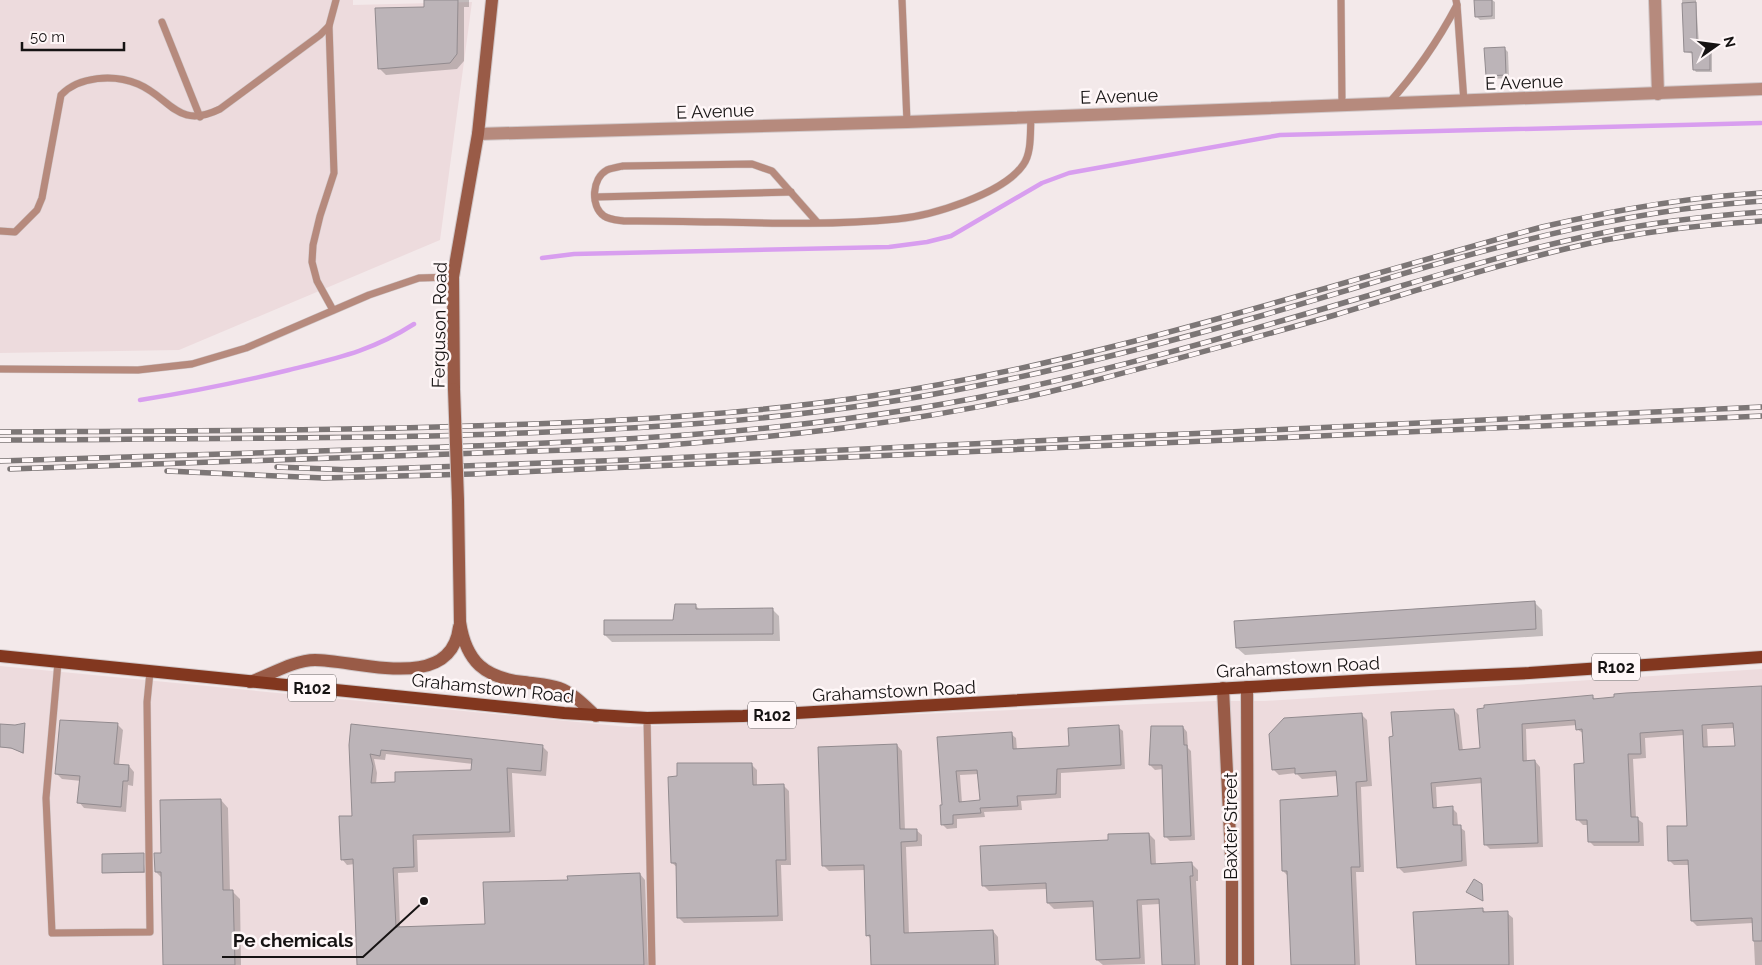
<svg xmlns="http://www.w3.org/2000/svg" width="1762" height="965" viewBox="0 0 1762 965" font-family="Raleway,sans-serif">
	<rect width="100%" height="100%" fill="#f3e9ea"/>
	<g fill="#eddbdd">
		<polygon points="0,0 353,0 353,5 472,2 440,240 179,350 0,353"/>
		<polygon points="0,666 628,727 1214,701 1265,701 1762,669 1762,965 0,965"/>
	</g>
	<g fill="#0003" fill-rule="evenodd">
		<polygon points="425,0 469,0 469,7 464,7 464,61 457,69 386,75 379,68 425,8"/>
		<polygon points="1476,0 1492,0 1495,2 1495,19 1480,20 1476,16"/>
		<polygon points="1682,0 1696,0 1699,44 1709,44 1712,47 1712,72 1696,72 1694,69 1694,54 1685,52"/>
		<polygon points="1504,48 1508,52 1509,78 1491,79 1487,75"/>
		<polygon points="1534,602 1542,610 1543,636 1245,655 1237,648"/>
		<polygon points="695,605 700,610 772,609 779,616 780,641 612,642 605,635 674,621"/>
		<path d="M 1762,688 L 1762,965 L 1755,965 L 1753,923 L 1697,926 L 1692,921 L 1690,865 L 1674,865 L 1669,860 L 1688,827 L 1684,735 L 1645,738 L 1646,758 L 1633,759 L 1636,818 L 1643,823 L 1644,846 L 1594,846 L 1589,841 L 1589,825 L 1583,825 L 1578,820 L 1585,764 L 1584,734 L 1577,729 L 1577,725 L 1526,729 L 1527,762 L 1535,761 L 1540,767 L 1543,847 L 1490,849 L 1485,844 L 1483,783 L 1436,787 L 1437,808 L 1452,808 L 1457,813 L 1458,826 L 1465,831 L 1467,866 L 1404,873 L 1399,868 L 1454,710 L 1459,715 L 1463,751 L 1481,749 L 1478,710 L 1592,696 L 1596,700 ZM 1735,728 L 1736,747 L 1708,748 L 1707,729 Z"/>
		<polygon points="1362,715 1367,720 1372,786 1361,787 1364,872 1356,872 1360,965 1292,965 1288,876 1283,871 1339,798 1337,776 1302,779 1296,773 1279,775 1273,769"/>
		<polygon points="25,724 24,754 14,749 0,747 0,725 15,727"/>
		<polygon points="117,724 123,730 119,765 129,766 134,772 133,786 128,785 126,812 84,808 79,802 81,781 62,779 56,773"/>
		<path d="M 1118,727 L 1123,731 L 1125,769 L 1061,773 L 1061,798 L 1021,801 L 1022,810 L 984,812 L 985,817 L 957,819 L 957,828 L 947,829 L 942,824 L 943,806 L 938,738 L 1011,734 L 1016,738 L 1017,750 L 1070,747 ZM 979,774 L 981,802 L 962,803 L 960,775 Z"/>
		<polygon points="1183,727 1187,732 1188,748 1191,751 1195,840 1170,841 1165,836 1163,769 1155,770 1150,765"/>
		<path d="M 350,745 L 543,747 L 548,752 L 546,776 L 512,773 L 515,837 L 417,840 L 418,872 L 398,873 L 400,928 L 486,925 L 569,881 L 640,874 L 645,880 L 648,965 L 358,965 L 355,864 L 347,865 L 342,859 L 353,817 ZM 386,754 L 473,764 L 473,771 L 397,783 L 376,784 L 377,773 L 374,759 L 385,760 Z"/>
		<polygon points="897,745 902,751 905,830 916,830 922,835 922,846 906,847 909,934 993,931 998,937 999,965 872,965 871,939 867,935 865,870 829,871 824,866"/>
		<polygon points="751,764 757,770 757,786 783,785 789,791 791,865 781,865 783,921 684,923 679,918 678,868 672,863 678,778"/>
		<polygon points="221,800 228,808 230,892 233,892 240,899 241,965 164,965 162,878 156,872 162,854"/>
		<polygon points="1149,834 1155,840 1156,865 1192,864 1198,870 1198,881 1196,881 1200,965 1163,965 1160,904 1142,905 1145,964 1103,965 1097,960 1095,907 1054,909 1048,903 1047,889 989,891 983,885 1109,841"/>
		<polygon points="143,855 145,873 103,873"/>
		<polygon points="1483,910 1487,913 1507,913 1513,918 1514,965 1417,965"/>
	</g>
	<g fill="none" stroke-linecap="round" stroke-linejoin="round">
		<g stroke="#d89eef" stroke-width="4.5">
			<polyline points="542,258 574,254 889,247 927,242 951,236 1042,183 1069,173 1280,135 1761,123"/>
			<path d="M 140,400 C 190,392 240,382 289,370 C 337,358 372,351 414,324"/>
		</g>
	</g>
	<g fill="#bcb4b8" stroke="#928b8f" fill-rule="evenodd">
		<polygon points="424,0 458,0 457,54 450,63 378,69 375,8 424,7"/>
		<polygon points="1474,0 1492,0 1492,16 1475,17"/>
		<polygon points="1696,2 1697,43 1710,43 1710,70 1693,70 1692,52 1684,52 1682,3"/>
		<polygon points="1505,47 1506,75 1486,76 1484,48"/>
		<polygon points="1535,601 1536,629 1236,648 1234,621"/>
		<polygon points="675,604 696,604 696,609 773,608 773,634 604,635 604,620 673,620"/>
		<path d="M 1762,686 L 1762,941 L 1753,941 L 1752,918 L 1691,921 L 1688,860 L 1668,861 L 1667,826 L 1687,826 L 1683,730 L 1640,733 L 1641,754 L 1628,754 L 1631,817 L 1638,817 L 1639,842 L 1588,842 L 1587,820 L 1576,820 L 1574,764 L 1584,763 L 1582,729 L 1576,730 L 1575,720 L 1522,724 L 1523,761 L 1535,760 L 1538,843 L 1484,845 L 1481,778 L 1431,783 L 1433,808 L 1453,806 L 1453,825 L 1461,825 L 1462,861 L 1397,868 L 1389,737 L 1393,736 L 1391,712 L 1454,709 L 1459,750 L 1480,748 L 1477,709 L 1484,708 L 1484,705 L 1593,695 L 1593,699 L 1614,697 L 1614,694 L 1626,693 ZM 1733,723 L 1735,746 L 1703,747 L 1702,725 Z"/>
		<polygon points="1362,713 1367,781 1356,782 1360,867 1351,867 1355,965 1291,965 1287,871 1282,871 1280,800 1338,796 1336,771 1295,774 1295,768 1272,770 1269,734 1284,718"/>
		<polygon points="60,720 118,723 114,764 129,765 128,781 123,781 121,807 77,803 80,776 55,774"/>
		<polygon points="25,723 23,753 11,748 0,747 0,724 15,725"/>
		<path d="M 351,724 L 543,745 L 541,771 L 507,768 L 510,832 L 413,835 L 414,867 L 393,868 L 396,927 L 485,924 L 483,882 L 568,880 L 567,876 L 640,873 L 644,965 L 357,965 L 353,859 L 341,860 L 339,816 L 352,816 L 349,745 ZM 381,750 L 472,759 L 471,770 L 395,772 L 395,782 L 371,783 L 373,766 L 370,754 L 380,756 Z"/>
		<path d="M 1119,725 L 1121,765 L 1057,769 L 1056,794 L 1017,796 L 1018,806 L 980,808 L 981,813 L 953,815 L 953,824 L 941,825 L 940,805 L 942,805 L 937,737 L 1012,732 L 1013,749 L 1069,746 L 1068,728 ZM 977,770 L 980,800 L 959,802 L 956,771 Z"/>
		<polygon points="1151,726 1183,726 1184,745 1187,745 1191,836 1164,837 1162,765 1149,765"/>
		<polygon points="897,744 900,829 917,829 917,841 901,842 904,933 993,930 995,965 871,965 870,935 866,936 864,865 822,866 818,747"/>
		<polygon points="677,763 752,763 753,785 784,784 786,860 776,860 778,916 677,918 676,863 671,863 668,777 677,776"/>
		<polygon points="221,799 223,890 233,890 235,965 163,965 161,872 155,872 154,853 161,853 160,800"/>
		<polygon points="1149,833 1151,864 1192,862 1193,876 1190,876 1195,965 1162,965 1159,899 1137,900 1140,958 1096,960 1093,901 1047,903 1046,883 982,886 980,846 1108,840 1108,834"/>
		<polygon points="144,853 144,872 102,873 102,854"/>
		<polygon points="1474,879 1482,884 1483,901 1466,892"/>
		<polygon points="1483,908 1483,912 1508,911 1509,965 1416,965 1413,912"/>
	</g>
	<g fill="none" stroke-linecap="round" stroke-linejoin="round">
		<g stroke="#d0c7c8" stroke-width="8">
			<g id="lane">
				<polyline points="902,0 907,122"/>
				<polyline points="1341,0 1342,106"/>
				<polyline points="1457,5 1464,102"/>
				<polyline points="162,22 200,117"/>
				<polyline points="329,26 334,173 320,216 313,245 312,262 317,281 333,310"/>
				<path d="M 1388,104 C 1417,72 1437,43 1457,5 L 1456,0"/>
				<polyline points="595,197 791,192"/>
				<path d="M 817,222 L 772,171 L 752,164 L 623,166 C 618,167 612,168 607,170 C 592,178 590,206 604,216 C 610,220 617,220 624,221 C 714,220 807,228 897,219 C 931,216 1003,194 1023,165 C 1032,153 1030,132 1031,117"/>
				<path d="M 0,231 L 15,232 L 37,210 L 42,198 L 61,95 C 79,76 114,74 138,84 C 171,98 177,130 220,109 L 320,35 L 329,26 L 336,0"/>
				<polyline points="0,369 138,370 192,364 246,348 369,295 419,278 453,277"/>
				<polyline points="58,662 46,798 52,933 150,932 147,702 150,672"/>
				<polyline points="647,718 652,965"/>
			</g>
		</g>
		<g stroke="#d0c7c8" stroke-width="14">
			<g id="street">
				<polyline points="1655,0 1658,94"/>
				<polyline points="478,134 907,122 1762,89"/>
			</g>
		</g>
		<g stroke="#d0c7c8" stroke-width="14">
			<g id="secondary">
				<polyline points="454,389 453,277 478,134 492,0"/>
				<path d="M 458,500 L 460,622 C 466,662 485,678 524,682 C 536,684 548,684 559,688 C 573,693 585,706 596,716"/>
				<path d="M 250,682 C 270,675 294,660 315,660 C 357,660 451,694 459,627"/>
				<polyline points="1247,687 1248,965"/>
				<polyline points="1223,688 1232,878 1232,965"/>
			</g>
		</g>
		<g stroke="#d0c7c8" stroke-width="14">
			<polyline id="primary" points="0,656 564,713 647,718 743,716 1371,680 1529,673 1762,657"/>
		</g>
		<use href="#lane" stroke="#b68a7d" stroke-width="7"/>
		<use href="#street" stroke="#b68a7d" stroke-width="12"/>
		<use href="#secondary" stroke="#995b47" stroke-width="12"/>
		<use href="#primary" stroke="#82371f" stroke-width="12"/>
		<g stroke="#7c7676" stroke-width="5.5">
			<g id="rail">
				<path d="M 0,432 C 168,431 335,431 503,425 C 627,421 749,414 871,396 C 1100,362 1320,287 1542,227 C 1615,210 1687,197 1762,193"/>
				<path d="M 0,440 C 144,439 287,439 431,436 C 614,431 797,423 976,386 C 1073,367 1169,342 1264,315 C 1428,267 1590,212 1762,201"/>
				<path d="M 0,461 C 138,457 275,452 413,448 C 604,442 788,434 976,398 C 1102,373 1227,337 1350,301 C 1433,277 1517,250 1602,233 C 1654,222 1708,216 1762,212"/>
				<polyline points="277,467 352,470 627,460 1762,407"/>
				<path d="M 10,469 L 625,448 C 777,438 933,422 1081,384 C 1166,362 1251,339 1335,315 C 1425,288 1514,259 1605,240 C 1657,230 1710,224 1762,221"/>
				<polyline points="167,471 324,478 473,474 1762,416"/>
			</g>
		</g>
		<use href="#rail" stroke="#fff7f8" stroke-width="4" stroke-dasharray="11" stroke-linecap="butt"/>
		<g stroke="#d0c7c8" stroke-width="14" stroke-linecap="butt">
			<polyline id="secondary-bridge" points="454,389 458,500"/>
		</g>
		<use href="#secondary-bridge" stroke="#995b47" stroke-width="12"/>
	</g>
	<g text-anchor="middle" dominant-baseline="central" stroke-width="5" stroke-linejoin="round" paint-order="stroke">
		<g fill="#fff7f8" stroke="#5c5758" stroke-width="1">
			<rect x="1592" y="653.5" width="48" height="27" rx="4"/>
			<rect x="288" y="674.5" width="48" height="27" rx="4"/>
			<rect x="748" y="701.5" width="48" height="27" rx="4"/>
		</g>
		<g font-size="16" font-weight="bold" fill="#161313">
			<text x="1616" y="667">R102</text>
			<text x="312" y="688">R102</text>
			<text x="772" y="715">R102</text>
		</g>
		<g font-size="18" fill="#161313" stroke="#fff7f8">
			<text transform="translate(1524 82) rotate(-2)">E Avenue</text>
			<text transform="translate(1119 96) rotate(-2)">E Avenue</text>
			<text transform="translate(715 111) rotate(-2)">E Avenue</text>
			<text transform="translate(439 325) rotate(-89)">Ferguson Road</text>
			<text transform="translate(1298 667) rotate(-3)">Grahamstown Road</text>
			<text transform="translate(493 688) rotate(6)">Grahamstown Road</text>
			<text transform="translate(894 691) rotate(-3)">Grahamstown Road</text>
			<text transform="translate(1230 826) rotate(-90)">Baxter Street</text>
		</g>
	</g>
	<path fill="none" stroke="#161313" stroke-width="2" d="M424 901L363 957H222"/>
	<circle fill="#161313" stroke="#fff7f8" stroke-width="2" cx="424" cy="901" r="5"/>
	<g font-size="19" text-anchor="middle" font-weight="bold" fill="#161313" stroke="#fff7f8" stroke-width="5" stroke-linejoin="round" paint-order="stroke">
		<text x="293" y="947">Pe chemicals</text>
	</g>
	<g transform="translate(1717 45) rotate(76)" stroke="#fff7f8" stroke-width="4" paint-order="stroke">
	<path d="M0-4L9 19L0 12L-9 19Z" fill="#161313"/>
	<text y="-8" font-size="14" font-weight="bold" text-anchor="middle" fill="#161313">N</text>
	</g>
	<path d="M22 42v8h102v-8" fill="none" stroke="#161313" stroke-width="2.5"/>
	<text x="30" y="42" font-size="15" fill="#161313" stroke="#fff7f8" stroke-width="4" paint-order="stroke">50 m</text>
</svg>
